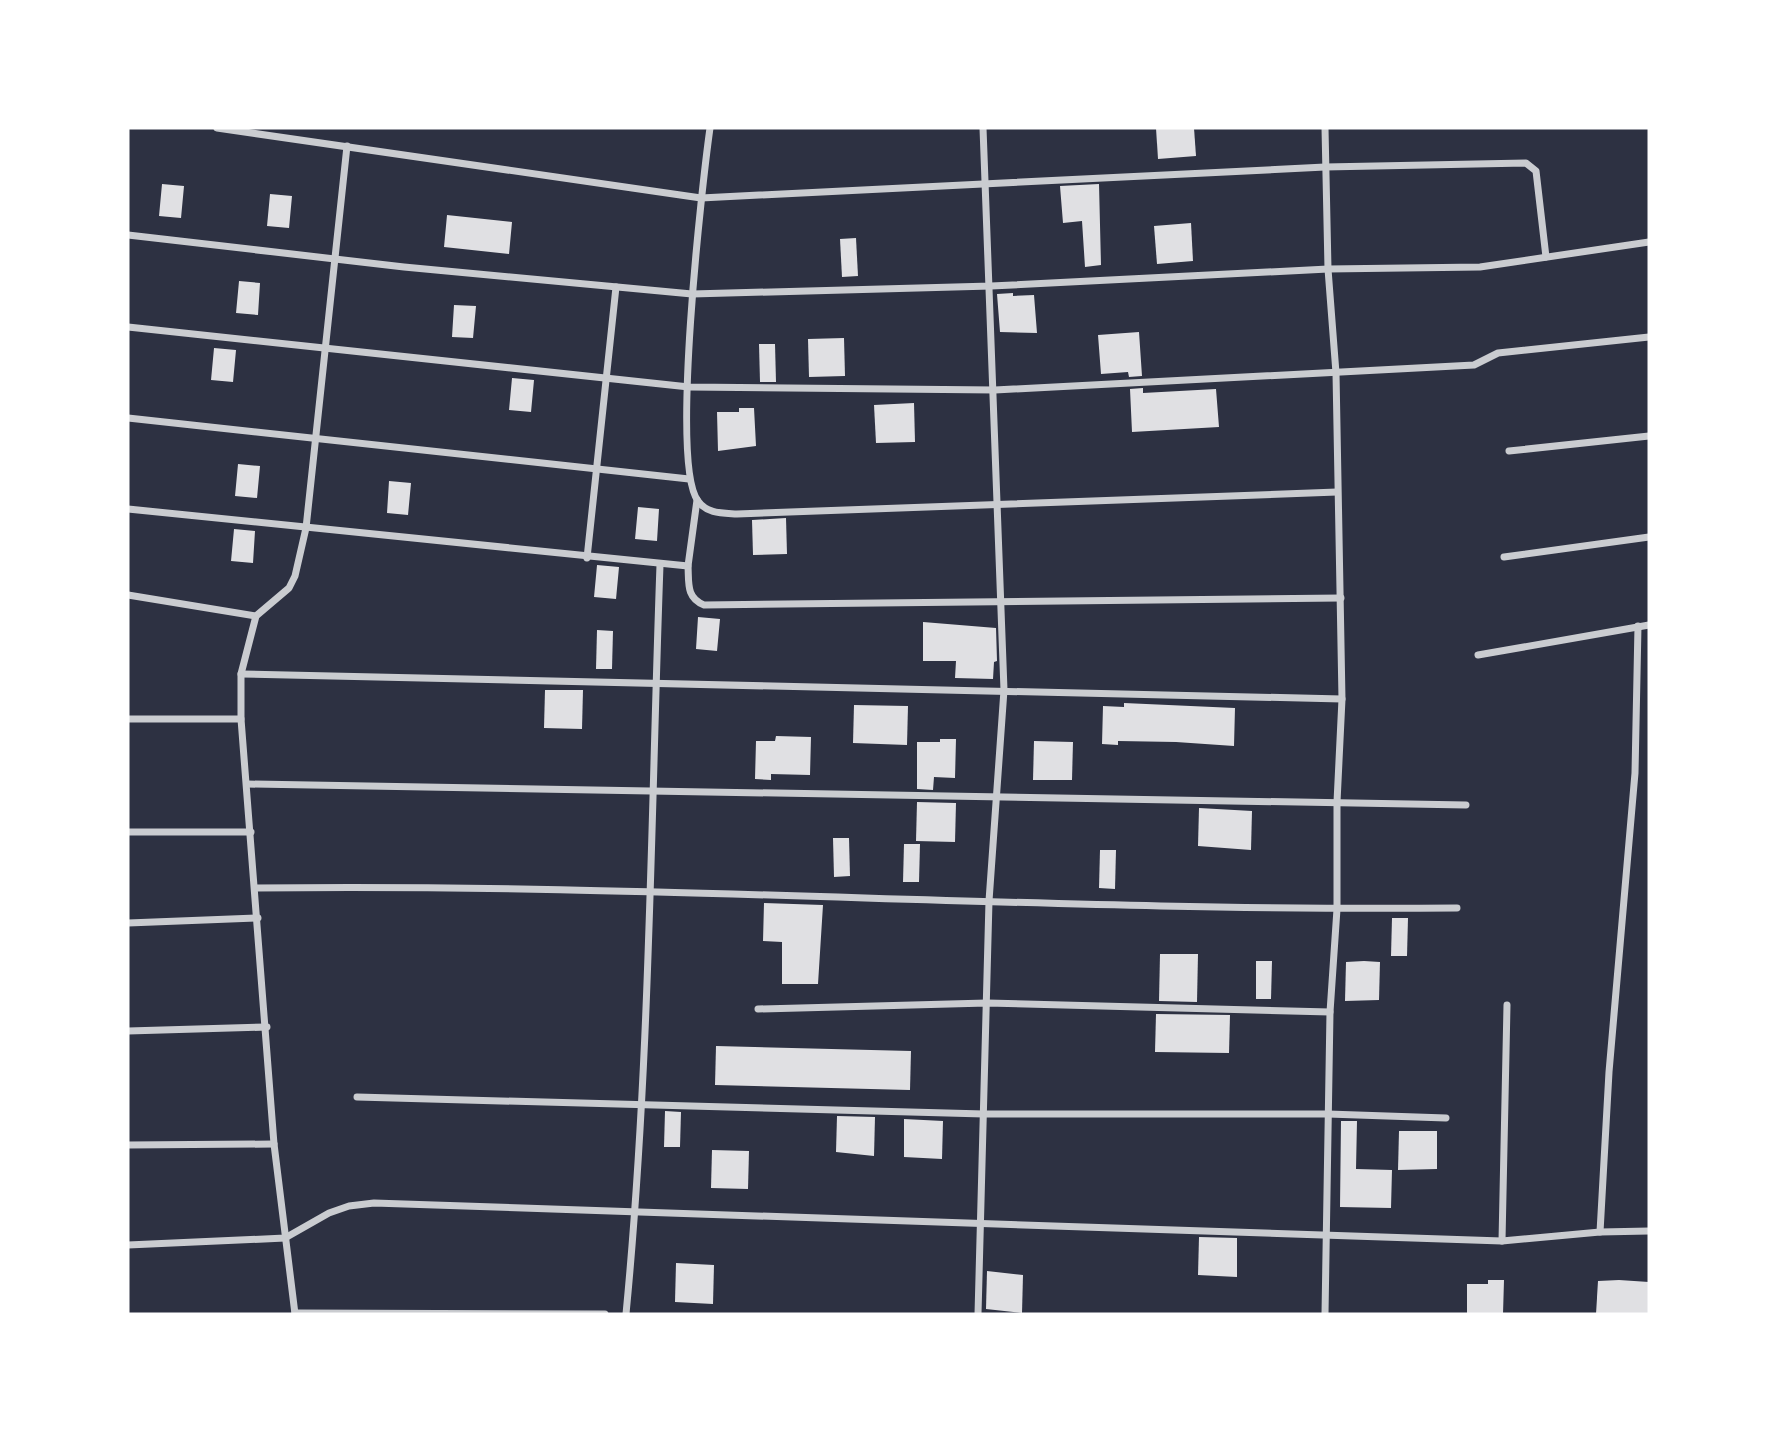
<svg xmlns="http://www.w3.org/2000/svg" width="1777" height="1442" viewBox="0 0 1777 1442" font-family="Raleway,sans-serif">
	<rect width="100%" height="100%" fill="#2d3142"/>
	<g fill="#e0e0e3">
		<polygon points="1156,128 1194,128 1196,156 1158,159"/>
		<polygon points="162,184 184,186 181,218 159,216"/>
		<polygon points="1099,184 1101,265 1085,267 1082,221 1063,223 1060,186"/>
		<polygon points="270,194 292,196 289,228 267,226"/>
		<polygon points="447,215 512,222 509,254 444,247"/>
		<polygon points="1191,223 1193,261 1157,264 1154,226"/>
		<polygon points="856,238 858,276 842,277 840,239"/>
		<polygon points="239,281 260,283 258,315 236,313"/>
		<polygon points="1013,293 1013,296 1034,295 1037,333 1000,332 997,294"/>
		<polygon points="454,305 476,306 473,338 452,337"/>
		<polygon points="1139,332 1142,376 1129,377 1128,372 1101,374 1098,335"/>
		<polygon points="844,338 845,376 809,377 808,339"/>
		<polygon points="759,344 775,344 776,382 760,382"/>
		<polygon points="214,348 236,350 233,382 211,380"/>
		<polygon points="512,378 534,380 531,412 509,410"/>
		<polygon points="1143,388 1143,393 1216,389 1219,427 1132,432 1130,389"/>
		<polygon points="914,403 915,442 876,443 874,405"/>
		<polygon points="739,408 754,408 756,446 718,451 717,412 739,412"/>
		<polygon points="238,464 260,466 257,498 235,496"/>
		<polygon points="389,481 411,483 408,515 387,513"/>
		<polygon points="638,507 659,509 657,541 635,539"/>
		<polygon points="786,518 787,554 753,555 752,520"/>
		<polygon points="234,529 255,531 253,563 231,561"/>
		<polygon points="597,565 619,567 616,599 594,597"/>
		<polygon points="698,617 720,619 717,651 696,649"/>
		<polygon points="923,622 996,628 997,661 994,662 993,679 955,678 956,661 923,661"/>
		<polygon points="597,630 613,631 612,669 596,669"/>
		<polygon points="545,690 583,690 582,729 544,728"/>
		<polygon points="1124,703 1235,708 1234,746 1176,742 1118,741 1118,745 1102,744 1103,706 1124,707"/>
		<polygon points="854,705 908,706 907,745 853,743"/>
		<polygon points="776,736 811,737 810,775 771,774 771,780 755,779 756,741 775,741"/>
		<polygon points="940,739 956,739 955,778 934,777 933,790 917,789 917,742 940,742"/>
		<polygon points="1034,741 1073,742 1072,780 1033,780"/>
		<polygon points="917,802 956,803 955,842 916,841"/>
		<polygon points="1199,808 1252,811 1251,850 1198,846"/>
		<polygon points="833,838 849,838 850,876 834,877"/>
		<polygon points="904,844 920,844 919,882 903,882"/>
		<polygon points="1100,850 1116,850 1115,889 1099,888"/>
		<polygon points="764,903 823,905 818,984 782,984 782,942 763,941"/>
		<polygon points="1392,918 1408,918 1407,956 1391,956"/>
		<polygon points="1160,954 1198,954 1197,1002 1159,1001"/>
		<polygon points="1256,961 1272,961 1271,999 1256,999"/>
		<polygon points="1364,961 1380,962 1379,1000 1345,1001 1346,962"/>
		<polygon points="1156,1014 1230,1015 1229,1053 1155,1052"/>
		<polygon points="716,1046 911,1051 910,1090 715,1085"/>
		<polygon points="665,1111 681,1112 680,1147 664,1147"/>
		<polygon points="837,1116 875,1117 874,1156 836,1152"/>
		<polygon points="904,1119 943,1121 942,1159 904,1157"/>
		<polygon points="1341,1121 1357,1121 1356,1169 1392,1170 1391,1208 1340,1207"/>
		<polygon points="1399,1131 1437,1131 1437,1169 1398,1170"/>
		<polygon points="712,1150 749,1151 748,1189 711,1188"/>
		<polygon points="1199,1237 1237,1238 1237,1277 1198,1275"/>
		<polygon points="676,1263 714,1265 713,1304 675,1302"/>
		<polygon points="987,1271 1023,1275 1022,1313 986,1309"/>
		<polygon points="1488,1280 1504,1280 1503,1314 1467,1314 1467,1284 1488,1284"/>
		<polygon points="1619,1280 1649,1282 1649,1314 1596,1314 1598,1281"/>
	</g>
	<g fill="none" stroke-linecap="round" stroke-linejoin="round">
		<g stroke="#caccd0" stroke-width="7">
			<polyline points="217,128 701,198 1325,167 1526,163 1536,171 1546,257"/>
			<path d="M 710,128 C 702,185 670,465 698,501 C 707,514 723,513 737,514 L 1337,492"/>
			<polyline points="128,235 404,267 692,294 991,286 1328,269 1480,267 1649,242"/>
			<polyline points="128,327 689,387 995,390 1474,365 1498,353 1649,337"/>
			<polyline points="128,418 689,479"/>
			<polyline points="1509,451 1649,436"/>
			<polyline points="128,509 688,566 697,500"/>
			<polyline points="1504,557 1649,537"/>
			<polyline points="587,558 616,287"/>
			<path d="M 688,566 C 689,583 686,598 704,605 L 1341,598"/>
			<polyline points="128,595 256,616"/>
			<polyline points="1478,655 1649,625"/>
			<polyline points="241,674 1342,699"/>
			<polyline points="128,719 241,719"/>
			<polyline points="247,784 1466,805"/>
			<polyline points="128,832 251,832"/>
			<path d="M 255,888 C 656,883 1056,912 1457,908"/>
			<polyline points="128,923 258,918"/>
			<polyline points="758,1009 987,1003 1330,1012"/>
			<polyline points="128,1031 267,1027"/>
			<polyline points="357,1097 984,1114 1328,1114 1446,1118"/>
			<polyline points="128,1145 274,1144"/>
			<polyline points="1600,1232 1609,1072 1635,773 1638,626"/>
			<polyline points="1502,1241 1507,1005"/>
			<polyline points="128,1245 285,1238 329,1213 349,1206 374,1203 1502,1241 1600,1232 1649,1231"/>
			<polyline points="295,1313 605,1314"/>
			<polyline points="295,1314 274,1144 241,719 241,674 256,616 289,588 295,576 306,528 347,146"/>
			<path d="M 626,1314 C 650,1065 651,815 660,565"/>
			<polyline points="978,1314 989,901 1004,690 983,128"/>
			<polyline points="1325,1314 1330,1012 1337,909 1337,802 1342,699 1336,373 1328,269 1325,128"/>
		</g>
	</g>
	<rect width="1777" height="1442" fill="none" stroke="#ffffff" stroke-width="259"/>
</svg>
